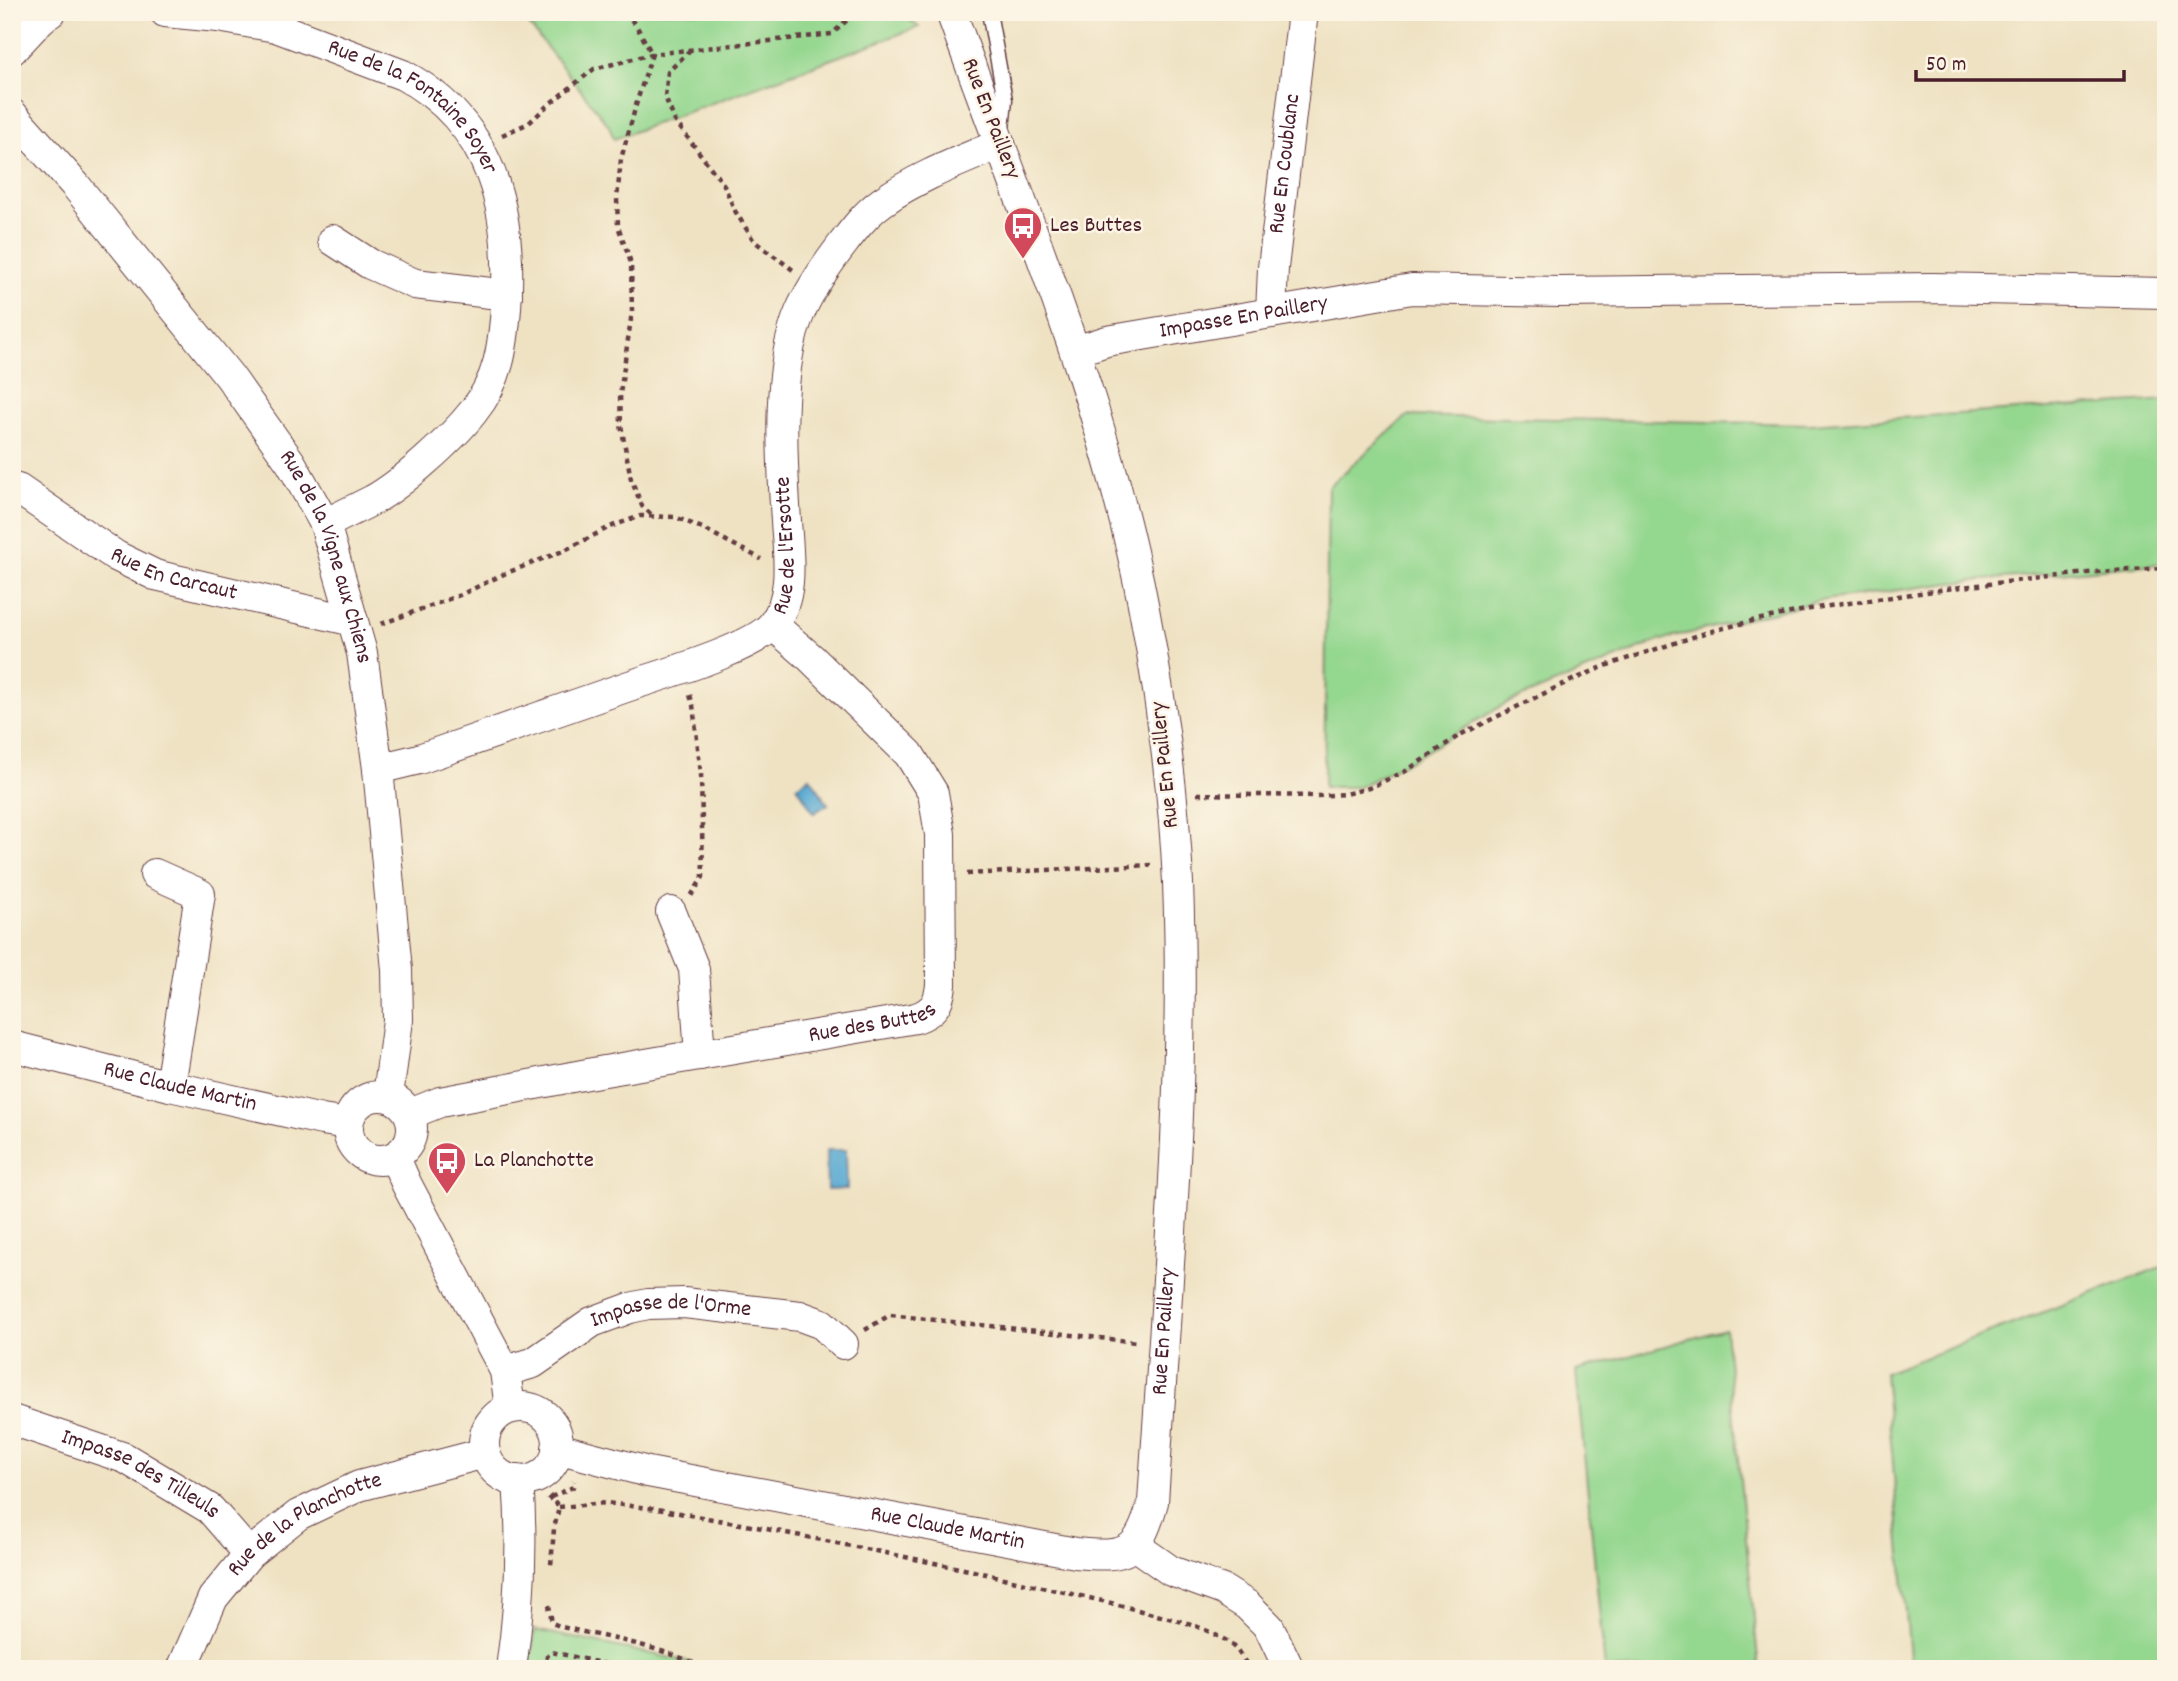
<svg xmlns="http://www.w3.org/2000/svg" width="2178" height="1681" viewBox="0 0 2178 1681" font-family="Dekko,sans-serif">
	<rect width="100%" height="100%" fill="#fcf5e5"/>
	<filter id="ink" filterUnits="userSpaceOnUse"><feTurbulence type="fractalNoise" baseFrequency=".0143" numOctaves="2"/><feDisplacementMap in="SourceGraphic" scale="14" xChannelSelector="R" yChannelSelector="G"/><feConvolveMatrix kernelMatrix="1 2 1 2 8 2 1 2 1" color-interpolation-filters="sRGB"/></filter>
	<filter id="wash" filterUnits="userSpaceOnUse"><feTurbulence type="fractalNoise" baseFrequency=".00686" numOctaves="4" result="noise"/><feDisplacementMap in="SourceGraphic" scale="28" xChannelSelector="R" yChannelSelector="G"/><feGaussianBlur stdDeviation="1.57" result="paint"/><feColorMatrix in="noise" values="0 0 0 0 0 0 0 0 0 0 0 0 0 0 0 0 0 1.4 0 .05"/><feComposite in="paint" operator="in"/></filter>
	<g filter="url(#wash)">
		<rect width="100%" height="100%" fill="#efe2c3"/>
		<g fill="#94d78f" stroke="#6f7b5d" stroke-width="2">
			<polygon points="519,12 899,12 919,27 614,139 609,126"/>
			<polygon points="2166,400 2166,563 1951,583 1818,601 1658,641 1505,704 1413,759 1359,787 1324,787 1328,487 1407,416 1810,424"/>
			<polygon points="2166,1265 2166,1669 1911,1669 1885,1373"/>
			<polygon points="1725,1329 1759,1669 1605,1669 1576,1371"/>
			<polygon points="535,1630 686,1661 700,1669 529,1669"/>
		</g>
		<g fill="#57a9d2" stroke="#50647e" stroke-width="2">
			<polygon points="810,777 828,804 814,813 797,786"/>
			<polygon points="826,1150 846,1150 847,1189 827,1190"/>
		</g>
	</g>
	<g filter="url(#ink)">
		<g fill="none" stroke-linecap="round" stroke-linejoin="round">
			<g stroke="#633c42" stroke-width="17">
				<polyline id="lane" points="989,12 1005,100 1002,129"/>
			</g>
			<g stroke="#633c42" stroke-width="32">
				<g id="street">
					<path id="s1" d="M 165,12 L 218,17 L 276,27 L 403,75 C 493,123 513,213 506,308 C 503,347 499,380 473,412 C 451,440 403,483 373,500 C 357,508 341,516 325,524"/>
					<polyline points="12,50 41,19 51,12"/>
					<path id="s2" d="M 12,114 L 76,186 L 230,377 L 291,463 L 325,524 L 362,653 L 378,769 L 397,970 L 398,1020 L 388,1096"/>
					<polyline points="333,240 370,264 415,284 507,295"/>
					<path id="s3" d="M 1271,313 L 1273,268 L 1303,12"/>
					<path id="s4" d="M 1075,351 L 1107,341 L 1412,289 L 1559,292 L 1933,288 L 2166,293"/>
					<path id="s5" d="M 12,488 L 18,489 L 116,556 L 155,575 L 353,621"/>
					<path id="s6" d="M 378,769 L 419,759 C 489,735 559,710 629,686 C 661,675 755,648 773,624 C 795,596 788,554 786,521 C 782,460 776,368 800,312 C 810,289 824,269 839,249 C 852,232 864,215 882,202 C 917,177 960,161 1000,144"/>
					<polyline points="155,874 200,894 170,1086"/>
					<polyline points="671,912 694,969 700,1055"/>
					<path id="s7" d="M 12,1046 L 170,1086 L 322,1120 L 348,1124"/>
					<circle cx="380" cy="1128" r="32"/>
					<path id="s8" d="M 410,1114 L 440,1102 L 593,1073 L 916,1018 C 933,1012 939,1004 941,985 L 940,834 L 933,793 L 909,754 L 811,658 L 773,625"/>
					<polyline points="395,1158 407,1185 505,1371 510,1408"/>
					<path id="s9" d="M 505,1371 L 533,1363 L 592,1322 L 630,1308 L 648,1304 L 684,1303 L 800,1316 L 822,1324 L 843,1344"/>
					<circle cx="521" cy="1444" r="37"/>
					<path id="s10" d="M 12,1420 L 125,1458 L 210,1509 L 249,1554"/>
					<path id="s11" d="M 557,1448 L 648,1472 L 1076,1553 C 1127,1558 1139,1554 1153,1502 C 1166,1296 1186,1089 1178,883 C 1174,791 1161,699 1144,609 C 1105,402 1022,209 951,12"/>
					<polyline points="1134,1545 1171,1571 1223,1590 1247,1605 1269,1627 1289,1669"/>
					<path id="s12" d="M 182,1669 L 213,1598 L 249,1554 L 298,1515 L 359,1486 L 485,1453"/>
					<path d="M 511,1669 C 520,1607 523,1543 518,1480"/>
				</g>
			</g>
			<g stroke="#633c42" stroke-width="4.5" stroke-dasharray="5 5" stroke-linecap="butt">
				<polyline points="625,12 637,27 652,54 638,98 621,159 617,199 618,226 631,263 632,312 620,394 621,425 631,479 642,506 653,516"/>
				<polyline points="690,50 668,72 665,97 675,121 724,185 735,211 754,241 793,270"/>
				<polyline points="502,135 529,123 548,105 594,69 652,54 832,34 856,12"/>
				<polyline points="381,624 460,595 504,574 563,551 610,527 640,516 675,517 702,528 761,559"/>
				<polyline points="690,695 693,705 701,774 703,877 691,896"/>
				<polyline points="1197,794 1317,796 1345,794 1369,788 1406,771 1460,735 1559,686 1605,666 1708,632 1752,621 1815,608 1961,587 2096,572 2166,568"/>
				<polyline points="967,874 1151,865"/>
				<polyline points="865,1330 890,1315 1137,1342"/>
				<polyline points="551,1497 573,1487 574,1481"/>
				<polyline points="548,1500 551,1497 559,1507 554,1529 551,1565"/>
				<polyline points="559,1507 606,1503 657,1509 757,1527 969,1570 1111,1603 1191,1624 1210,1632 1227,1641 1237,1650 1250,1669"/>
				<path d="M 549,1605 L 552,1623 L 562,1627 C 611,1639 662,1646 706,1669"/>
				<polyline points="545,1669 547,1656 552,1652 628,1669"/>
			</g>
			<use href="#lane" stroke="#fff" stroke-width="14"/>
			<use href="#street" stroke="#fff" stroke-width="30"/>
		</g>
	</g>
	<defs>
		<g id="bus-pin" transform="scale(2.0125)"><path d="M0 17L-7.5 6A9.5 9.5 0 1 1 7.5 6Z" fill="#d1495b" stroke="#fcf5e5"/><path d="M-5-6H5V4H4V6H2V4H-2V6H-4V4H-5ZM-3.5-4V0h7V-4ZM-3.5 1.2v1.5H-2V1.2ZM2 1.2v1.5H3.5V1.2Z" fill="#fff"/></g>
	</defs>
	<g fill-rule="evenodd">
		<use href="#bus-pin" x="1023" y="226"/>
		<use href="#bus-pin" x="447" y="1161"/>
	</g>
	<g text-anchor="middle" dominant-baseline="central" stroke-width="5" stroke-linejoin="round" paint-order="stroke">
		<g font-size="23" fill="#4a1f2b" stroke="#fcf5e5">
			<text stroke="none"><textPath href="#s1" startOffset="275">Rue de la Fontaine Soyer</textPath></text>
			<text transform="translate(990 119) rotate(69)">Rue En Paillery</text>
			<text stroke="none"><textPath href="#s3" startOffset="150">Rue En Coublanc</textPath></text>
			<text stroke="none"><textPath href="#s4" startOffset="172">Impasse En Paillery</textPath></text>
			<text stroke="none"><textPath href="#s6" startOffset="504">Rue de l'Ersotte</textPath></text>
			<text stroke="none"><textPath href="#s2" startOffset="548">Rue de la Vigne aux Chiens</textPath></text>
			<text stroke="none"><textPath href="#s5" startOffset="186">Rue En Carcaut</textPath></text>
			<text transform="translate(1166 765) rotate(-96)">Rue En Paillery</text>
			<text stroke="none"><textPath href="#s8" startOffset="472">Rue des Buttes</textPath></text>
			<text stroke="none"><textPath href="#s7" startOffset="173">Rue Claude Martin</textPath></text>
			<text stroke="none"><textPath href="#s9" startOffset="182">Impasse de l'Orme</textPath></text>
			<text stroke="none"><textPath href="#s11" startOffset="808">Rue En Paillery</textPath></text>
			<text stroke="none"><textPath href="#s10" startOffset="140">Impasse des Tilleuls</textPath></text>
			<text stroke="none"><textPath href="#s11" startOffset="399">Rue Claude Martin</textPath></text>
			<text stroke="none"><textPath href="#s12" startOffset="198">Rue de la Planchotte</textPath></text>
		</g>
		<g font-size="23" fill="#4a1f2b" stroke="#fcf5e5" text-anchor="start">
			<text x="1050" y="226">Les Buttes</text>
			<text x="474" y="1161">La Planchotte</text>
		</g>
	</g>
	<rect width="2178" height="1681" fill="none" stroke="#fcf5e5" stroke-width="42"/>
	<path d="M1916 70v10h208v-10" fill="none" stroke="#4a1f2b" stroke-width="3.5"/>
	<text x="1926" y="70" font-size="21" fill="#4a1f2b" stroke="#fcf5e5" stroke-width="5" paint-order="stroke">50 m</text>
</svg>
